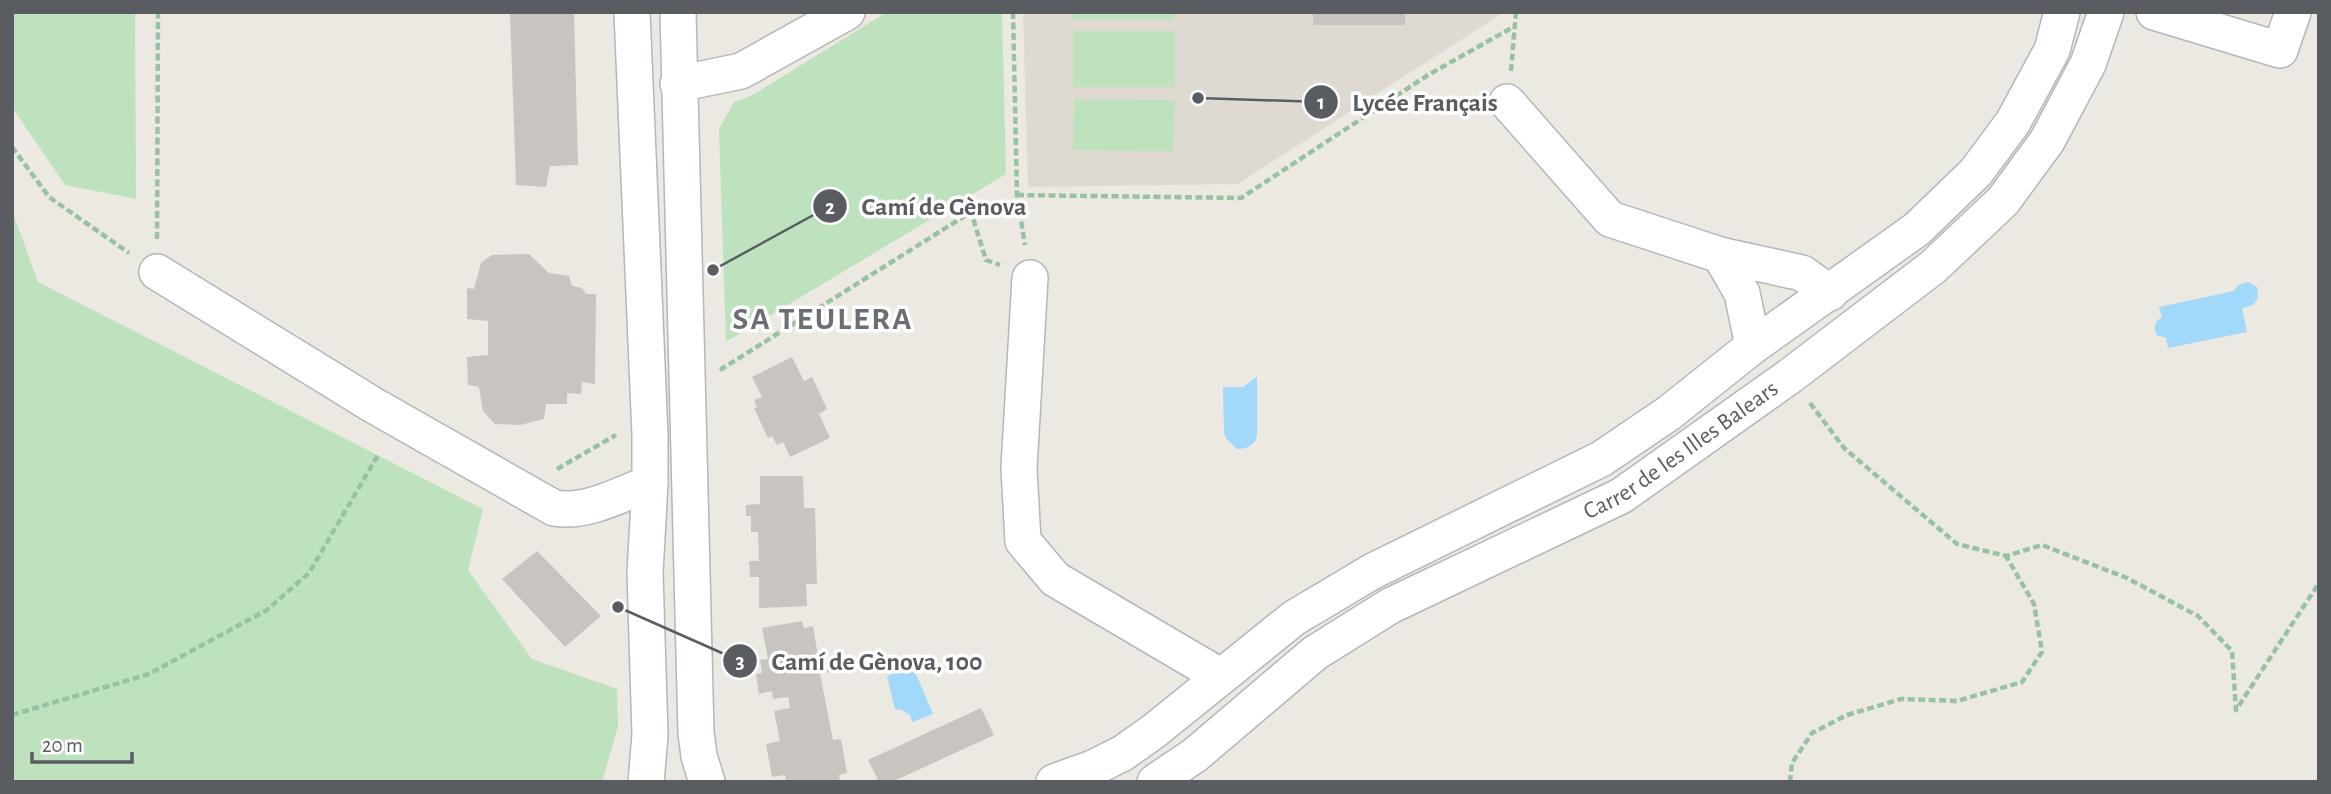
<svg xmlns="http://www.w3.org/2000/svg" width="2331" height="794" viewBox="0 0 2331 794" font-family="'Alegreya Sans',sans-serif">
	<rect width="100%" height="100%" fill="#ebe9e1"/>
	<polygon fill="#dedad2" points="1023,12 1504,12 1238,184 1028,187"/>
	<g fill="#bfe2be">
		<polygon points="12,12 135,12 136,199 65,185 12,107"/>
		<polygon points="887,12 1002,12 1006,174 726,342 719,129 734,102 751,96"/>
		<rect x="1073" y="12" width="101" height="8"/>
		<rect x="1073" y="31" width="102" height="56"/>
		<polygon points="1074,99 1175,100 1173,151 1073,150"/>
		<polygon points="12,210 38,282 483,509 468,570 532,659 617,689 618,726 602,782 12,782"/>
	</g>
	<g fill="#a2d8fa">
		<path d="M 2248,282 L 2257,287 L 2258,298 L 2253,305 L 2242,308 L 2247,332 L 2168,348 L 2166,338 L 2157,335 C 2153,327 2154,322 2162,317 L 2159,307 L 2234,291 L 2238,285 Z"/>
		<path d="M 1257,377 L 1257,436 C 1255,445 1247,449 1237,449 L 1226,438 L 1224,433 L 1223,387 L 1243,387 Z"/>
		<polygon points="912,665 933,714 912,722 910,715 902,710 895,709 887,676"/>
	</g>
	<g fill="#c8c5c0">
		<polygon points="510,12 574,12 578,165 550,166 546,187 516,185"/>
		<rect x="1313" y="12" width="92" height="13"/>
		<polygon points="529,254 549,273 569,276 572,286 582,288 586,294 596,294 595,384 582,382 581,394 567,393 567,404 546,404 544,419 520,425 495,424 483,411 479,387 468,385 467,357 488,355 488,321 467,319 467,288 474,289 481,263 492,255"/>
		<polygon points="792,357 804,381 812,377 827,409 819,414 830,438 790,457 783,442 777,445 772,436 768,438 754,408 757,407 754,400 762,397 752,377"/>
		<polygon points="760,476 803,476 804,508 815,508 817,584 806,584 807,606 759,608 759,577 750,577 749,561 759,561 758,532 751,532 751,516 746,516 746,505 760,504"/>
		<polygon points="537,551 601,616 565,647 502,579"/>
		<polygon points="802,621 804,628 813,626 818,656 826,654 829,672 820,674 833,740 841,739 847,773 839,775 840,782 786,782 785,775 772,777 766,744 780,741 774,711 790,708 788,697 773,699 772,691 759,694 756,674 762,673 760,660 768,659 762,628"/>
		<polygon points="981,708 994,735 892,782 879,782 868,760"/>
	</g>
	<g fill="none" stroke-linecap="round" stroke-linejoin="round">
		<g stroke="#b3b7bb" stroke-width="38">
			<g id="minor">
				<polyline points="632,12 650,435 650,483 645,573 650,735 646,782"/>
				<polyline points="678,12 696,733 699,756 707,782"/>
				<polyline points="2154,12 2280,50 2293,12"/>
				<polyline points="678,84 741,71 847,12"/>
				<polyline points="1507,102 1610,219 1720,255 1802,273 1830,293"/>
				<polyline points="1720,255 1742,293 1753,346"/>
				<path d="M 157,272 L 373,405 L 554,508 C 586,514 621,494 650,483"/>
				<polyline points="1030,278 1019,468 1023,541 1055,579 1220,676"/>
				<polyline points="1054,782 1093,768 1123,753 1154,731 1294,618 1373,571 1601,459 1669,413 1753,346 1917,229 1976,172 2013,122 2052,50 2062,12"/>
				<path id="s1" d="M 1155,782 L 1195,755 L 1315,653 L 1390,606 L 1621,496 L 1790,376 L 1933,267 L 2003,201 L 2047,141 L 2088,64 L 2106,12"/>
			</g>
		</g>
		<g stroke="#98c2a2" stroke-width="4.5" stroke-dasharray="7 3.5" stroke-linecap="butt">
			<polyline points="1013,12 1017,195 1025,245"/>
			<polyline points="1511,71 1516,12"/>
			<polyline points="12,147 49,197 129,253"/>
			<polyline points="1017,195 1241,198 1428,75 1515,26"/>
			<polyline points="157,239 158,12"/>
			<polyline points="720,370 971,212 986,260 1000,265"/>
			<polyline points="1810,403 1844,448 1957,544 2006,556 2042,545 2127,578 2198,616 2232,651 2236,710 2319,583"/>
			<polyline points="557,469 616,435"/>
			<polyline points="12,715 149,674 267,610 309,573 378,455"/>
			<polyline points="1790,782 1792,763 1812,733 1847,715 1901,699 1957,701 2022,682 2042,652 2034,604 2006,556"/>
		</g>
		<use href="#minor" stroke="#fff" stroke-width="35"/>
	</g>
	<g text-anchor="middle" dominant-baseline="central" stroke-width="7" stroke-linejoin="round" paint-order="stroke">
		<g font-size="24" fill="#595d61" stroke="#fff">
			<text stroke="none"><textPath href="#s1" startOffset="625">Carrer de les Illes Balears</textPath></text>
		</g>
		<g font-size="32" font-weight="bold" letter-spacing="2" fill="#6a6f73" stroke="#fff">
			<text x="823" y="319">SA TEULERA</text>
		</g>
	</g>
	<path fill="none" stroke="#595d61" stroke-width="2.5" d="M1198 98L1321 102M713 270L830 206M618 607L740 661"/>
	<g fill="#595d61" stroke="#fff" stroke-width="2.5">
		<circle cx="1198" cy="98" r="7"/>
		<circle cx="713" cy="270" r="7"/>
		<circle cx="618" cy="607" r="7"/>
		<circle cx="1321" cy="102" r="18"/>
		<circle cx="830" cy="206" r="18"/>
		<circle cx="740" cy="661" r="18"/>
	</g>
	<g font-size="21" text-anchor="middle" font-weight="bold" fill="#fff">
		<text x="1321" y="109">1</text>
		<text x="830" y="214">2</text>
		<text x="740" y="668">3</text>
	</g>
	<g font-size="26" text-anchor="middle" font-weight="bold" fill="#595d61" stroke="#fff" stroke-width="7" stroke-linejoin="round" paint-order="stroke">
		<text x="1425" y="111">Lycée Français</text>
		<text x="944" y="215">Camí de Gènova</text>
		<text x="877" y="670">Camí de Gènova, 100</text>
	</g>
	<rect width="2331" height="794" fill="none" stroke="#595d61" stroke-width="28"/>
	<path d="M32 752v10h100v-10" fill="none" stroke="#595d61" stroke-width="3.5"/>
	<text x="42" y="752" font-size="21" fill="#595d61" stroke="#ffffff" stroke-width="5" paint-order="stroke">20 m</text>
</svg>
